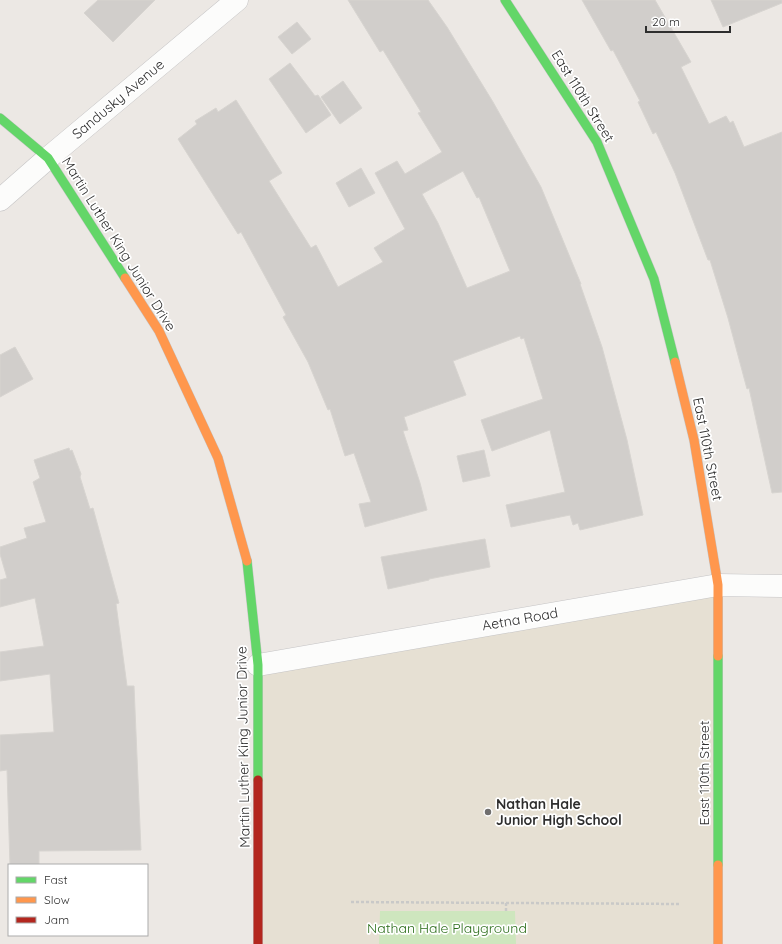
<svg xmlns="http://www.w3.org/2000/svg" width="782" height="944" viewBox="0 0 782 944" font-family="Quicksand,sans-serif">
	<rect width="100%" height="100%" fill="#ece8e4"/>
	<polygon fill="#e6e0d3" points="718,585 718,944 258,944 258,665"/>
	<polygon fill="#cee6be" points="380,911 515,911 516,944 379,944"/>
	<g fill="#d1cecb" stroke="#d7d4d0" fill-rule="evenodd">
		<polygon points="98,0 155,0 113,42 84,13"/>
		<path d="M 348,0 L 428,0 L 447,27 L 493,102 L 541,187 L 581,284 L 580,284 L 602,347 L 627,440 L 643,515 L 580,530 L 578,523 L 573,525 L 570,515 L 511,527 L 506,505 L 565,492 L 550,430 L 492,451 L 481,420 L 543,399 L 524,338 L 521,339 L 520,336 L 453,361 L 466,395 L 404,417 L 408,430 L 403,431 L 420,483 L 427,510 L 365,527 L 359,504 L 371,502 L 354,453 L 345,456 L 330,409 L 328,410 L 308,362 L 283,317 L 286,315 L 241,232 L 238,234 L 178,139 L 197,124 L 195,121 L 216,108 L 218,112 L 236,100 L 282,173 L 269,181 L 311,248 L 316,245 L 338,287 L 383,262 L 374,248 L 405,229 L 375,173 L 397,161 L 405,174 L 442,152 L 418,113 L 421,112 L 383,50 L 380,52 ZM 463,171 L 477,198 L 479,197 L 510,271 L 467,288 L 438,223 L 422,194 Z"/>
		<polygon points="582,0 655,0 691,62 681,67 709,124 726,116 730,123 733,121 744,147 782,132 782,492 772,493 749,388 747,389 728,318 710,260 708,260 675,173 656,132 653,134 638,102 640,101 613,50 611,51"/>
		<polygon points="711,0 782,0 782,3 723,27"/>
		<polygon points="297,22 311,39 292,54 278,37"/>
		<polygon points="290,63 315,96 318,95 331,115 306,133 269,79"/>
		<polygon points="343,81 362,108 340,124 321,97"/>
		<polygon points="361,168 375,193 349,207 336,183"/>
		<polygon points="15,347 33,379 0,397 0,355"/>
		<polygon points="69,448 70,451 72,450 81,474 80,477 90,509 93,508 119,603 116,604 127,686 134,686 141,850 39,851 39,865 10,865 7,770 0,771 0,735 54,732 50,674 0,681 0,652 44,646 35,598 0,607 0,580 7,578 0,554 0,547 27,538 24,528 46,522 33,482 40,478 34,460"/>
		<polygon points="484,450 490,476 463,482 457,456"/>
		<polygon points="485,539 490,567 429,579 429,580 388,589 381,557"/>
	</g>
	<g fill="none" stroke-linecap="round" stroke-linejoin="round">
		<g stroke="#c5c4c5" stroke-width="23">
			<g id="street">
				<polyline points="0,200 48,158 237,0"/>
				<polyline points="258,665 718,585 782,586"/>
			</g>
		</g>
		<g stroke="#c5c4c5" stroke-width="10">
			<g id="fast">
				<polyline points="505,0 597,142 654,279 675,362"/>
				<polyline points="0,118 48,158 125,278"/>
				<polyline points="247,561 258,665 258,780"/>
				<polyline points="718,656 718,865"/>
			</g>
		</g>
		<g stroke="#c5c4c5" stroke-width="10">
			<g id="slow">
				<polyline points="125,278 159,331 218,458 247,561"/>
				<polyline points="675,362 694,440 718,585 718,656"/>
				<polyline points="718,865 718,944"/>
			</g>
		</g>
		<g stroke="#c5c4c5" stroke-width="10">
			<polyline id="jam" points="258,780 258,944"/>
		</g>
		<g stroke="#c9c9c8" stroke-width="2.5" stroke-dasharray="3 2" stroke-linecap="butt">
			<polyline points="351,902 680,904"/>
			<polyline points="506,903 506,911"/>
		</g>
		<use href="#street" stroke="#fcfcfb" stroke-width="22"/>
		<use href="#fast" stroke="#63d668" stroke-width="9"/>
		<use href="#slow" stroke="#ff974d" stroke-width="9"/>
		<use href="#jam" stroke="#b3261e" stroke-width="9"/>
	</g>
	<circle fill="#706f6e" stroke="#fff" stroke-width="1.5" cx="488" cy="812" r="4"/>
	<g text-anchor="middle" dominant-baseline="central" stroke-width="3.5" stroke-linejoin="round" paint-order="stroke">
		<g font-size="14" fill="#2e2e2e" stroke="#fff">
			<text transform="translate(583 96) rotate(58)">East 110th Street</text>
			<text transform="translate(118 99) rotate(-40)">Sandusky Avenue</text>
			<text transform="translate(119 244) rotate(58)">Martin Luther King Junior Drive</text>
			<text transform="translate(708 449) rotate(79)">East 110th Street</text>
			<text transform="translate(520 619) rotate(-10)">Aetna Road</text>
			<text transform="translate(243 747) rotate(-91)">Martin Luther King Junior Drive</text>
			<text transform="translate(704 773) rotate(-90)">East 110th Street</text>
		</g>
		<g font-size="14" font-weight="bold" fill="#2e2e2e" stroke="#fff" text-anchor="start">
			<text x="496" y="804">Nathan Hale<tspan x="496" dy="16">Junior High School</tspan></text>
		</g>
		<g font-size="14" fill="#2c6e1b" stroke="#fff">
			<text x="447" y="928">Nathan Hale Playground</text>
		</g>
	</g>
	<rect x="8" y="864" width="140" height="72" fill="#ffffff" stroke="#ababab"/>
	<rect x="16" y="877" width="20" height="6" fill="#63d668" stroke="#ababab"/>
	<text x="44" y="884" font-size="12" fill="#2e2e2e">Fast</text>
	<rect x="16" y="897" width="20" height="6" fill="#ff974d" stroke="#ababab"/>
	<text x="44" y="904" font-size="12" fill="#2e2e2e">Slow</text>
	<rect x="16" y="917" width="20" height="6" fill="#b3261e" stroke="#ababab"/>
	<text x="44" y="924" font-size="12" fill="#2e2e2e">Jam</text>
	<path d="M646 26v6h84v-6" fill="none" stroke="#2e2e2e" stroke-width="2"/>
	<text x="652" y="26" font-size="12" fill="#2e2e2e" stroke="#ffffff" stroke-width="3" paint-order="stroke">20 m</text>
</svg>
